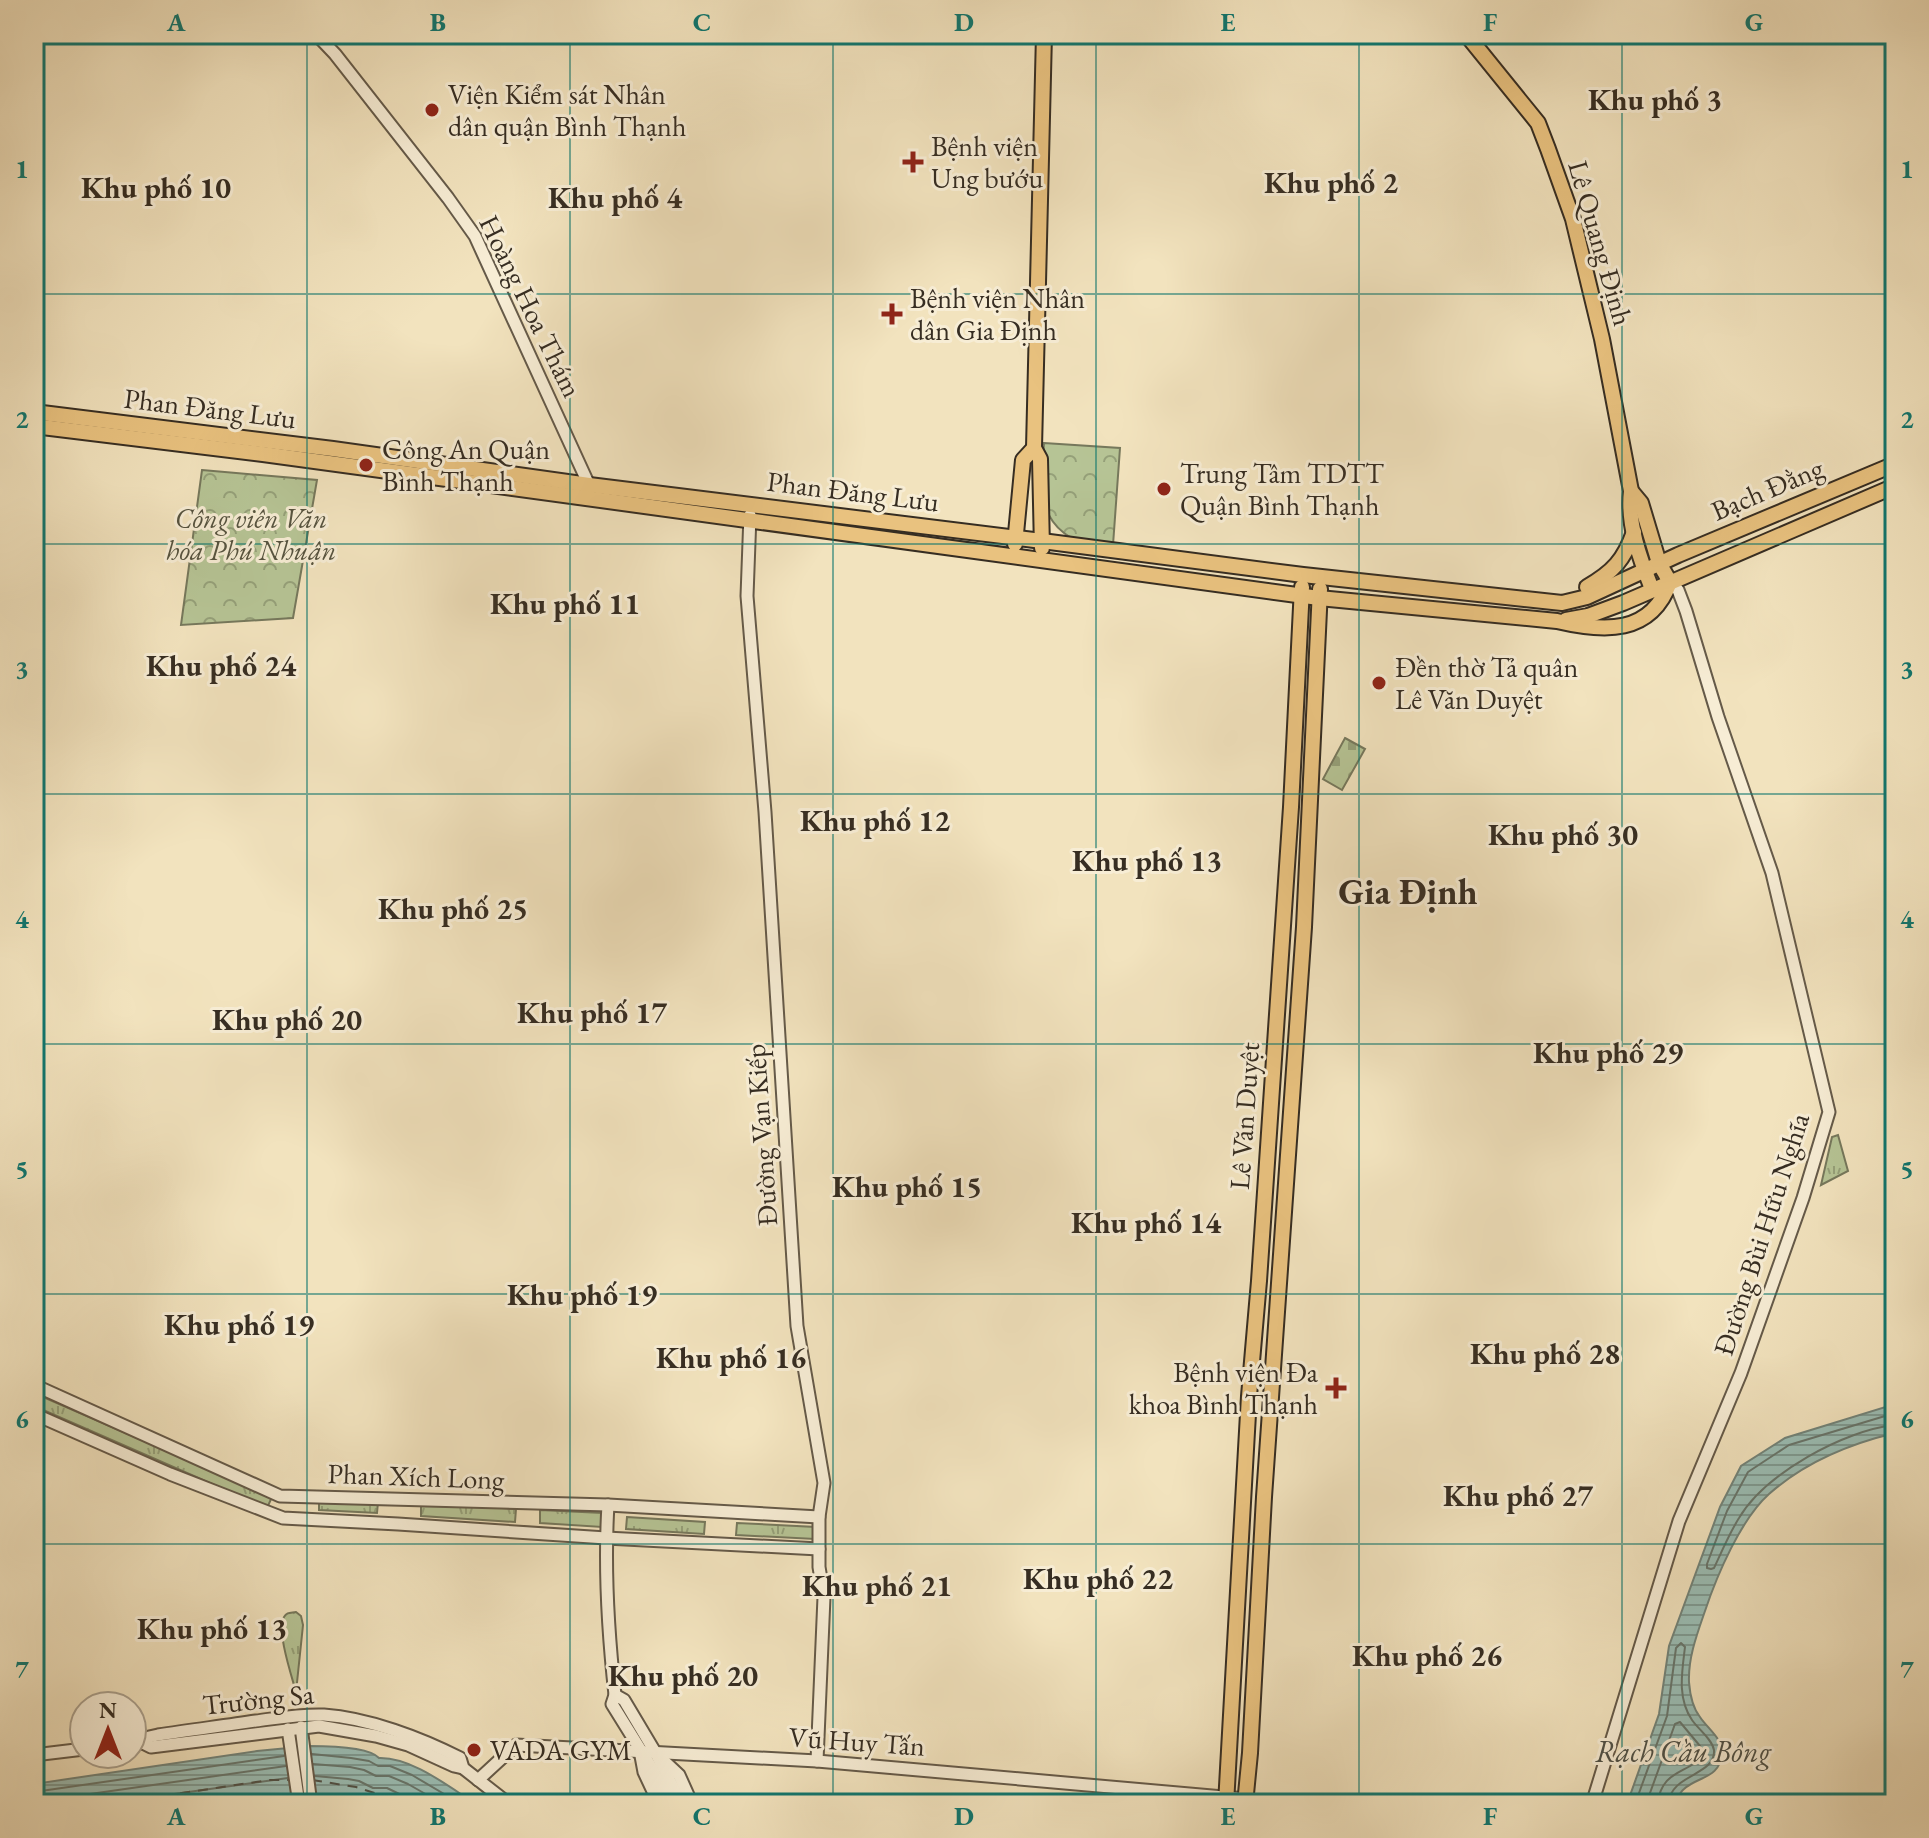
<svg xmlns="http://www.w3.org/2000/svg" width="1929" height="1838" viewBox="0 0 1929 1838" font-family="'EB Garamond',serif">
	<defs>
		<pattern id="grass-tufts" width="24" height="20" patternUnits="userSpaceOnUse" patternTransform="scale(2)"><rect width="24" height="20" fill="#b6c495"/><path d="M3 7l-1-3M5 7V3M7 7l1-3M15 17l-1-3M17 17v-4M19 17l1-3" fill="none" stroke="#95a079"/></pattern>
		<pattern id="cemetery-stones" width="16" height="16" patternUnits="userSpaceOnUse" patternTransform="scale(2)"><rect width="16" height="16" fill="#b6c495"/><path d="M2 7V4a2 2 0 0 1 4 0v3zM10 15v-3a2 2 0 0 1 4 0v3z" fill="#95a079"/></pattern>
		<pattern id="park-crowns" width="20" height="18" patternUnits="userSpaceOnUse" patternTransform="scale(2)"><rect width="20" height="18" fill="#b6c495"/><path d="M2 6a3 3 0 1 1 6 0M12 15a3 3 0 1 1 6 0" fill="none" stroke="#95a079"/></pattern>
		<pattern id="water-rules" width="6" height="5" patternUnits="userSpaceOnUse" patternTransform="scale(2)"><rect width="6" height="5" fill="#9bbeb5"/><path d="M0 2.5h6" fill="none" stroke="#7f9b93"/></pattern>
	</defs>
	<rect width="100%" height="100%" fill="#f2e3be"/>
	<filter id="stains"><feTurbulence type="fractalNoise" baseFrequency=".0025" numOctaves="4"/><feColorMatrix values="0 0 0 0 .2 0 0 0 0 .09 0 0 0 0 .02 0 0 0 .5 -.17"/></filter>
	<radialGradient id="worn" r=".72"><stop offset=".6" stop-color="#630" stop-opacity="0"/><stop offset="1" stop-color="#630" stop-opacity=".3"/></radialGradient>
	<g fill="url(#grass-tufts)" stroke="#76785c" stroke-width="2">
		<polygon points="1838,1135 1848,1171 1821,1185 1832,1137"/>
		<polygon points="34,1393 272,1497 267,1508 34,1406"/>
		<polygon points="319,1500 378,1502 377,1513 319,1510"/>
		<polygon points="421,1503 516,1509 515,1522 421,1516"/>
		<polygon points="540,1510 603,1513 602,1527 540,1523"/>
		<polygon points="627,1517 705,1522 704,1534 626,1529"/>
		<polygon points="737,1523 816,1527 815,1539 736,1535"/>
		<path d="M 296,1612 L 301,1616 L 303,1625 L 296,1692 C 292,1677 276,1630 284,1617 C 287,1612 290,1613 296,1612 Z"/>
	</g>
	<polygon fill="url(#cemetery-stones)" stroke="#76785c" stroke-width="2" points="1345,738 1365,749 1342,790 1323,779"/>
	<g fill="url(#park-crowns)" stroke="#76785c" stroke-width="2">
		<path d="M 1044,443 L 1120,448 L 1113,545 C 1098,543 1076,543 1064,533 C 1035,511 1042,474 1044,443 Z"/>
		<polygon points="202,470 317,480 293,618 181,625"/>
		<polygon points="529,1795 601,1798 611,1804 529,1804 526,1798"/>
	</g>
	<g fill="url(#water-rules)" stroke="#73847a" stroke-width="2">
		<path d="M 1895,1404 L 1895,1433 C 1849,1444 1805,1462 1769,1494 C 1741,1519 1717,1575 1705,1611 C 1697,1634 1688,1658 1689,1682 C 1690,1695 1692,1707 1700,1717 C 1707,1728 1723,1739 1722,1753 C 1720,1779 1698,1776 1684,1789 C 1680,1792 1677,1799 1674,1804 L 1627,1804 L 1659,1714 L 1669,1646 L 1720,1507 L 1741,1466 L 1785,1438 Z"/>
		<path d="M 309,1746 C 325,1746 368,1746 379,1758 C 412,1757 449,1787 476,1804 L 34,1804 L 34,1784 L 257,1751 Z"/>
	</g>
	<g fill="none" stroke-linecap="round" stroke-linejoin="round">
		<g stroke="#68766c" stroke-width="2">
			<path d="M 1895,1413 L 1789,1445 L 1748,1472 L 1727,1511 L 1707,1564 L 1707,1568 L 1711,1569 L 1714,1568 C 1722,1551 1729,1534 1739,1518 C 1765,1474 1844,1430 1895,1425"/>
			<polyline points="312,1754 351,1758 369,1761 378,1766 390,1766 412,1775 461,1804"/>
			<polyline points="313,1764 350,1767 364,1770 376,1776 389,1776 408,1784 443,1804"/>
			<polyline points="315,1776 348,1779 359,1781 373,1788 387,1788 420,1804"/>
			<polyline points="34,1792 284,1756"/>
			<polyline points="34,1802 286,1766"/>
			<polyline points="103,1804 288,1778"/>
			<path d="M 1635,1804 L 1667,1716 L 1676,1648 L 1681,1643 L 1685,1647 C 1682,1672 1677,1698 1692,1720 C 1698,1729 1712,1739 1714,1750 C 1716,1776 1671,1773 1668,1804"/>
			<path d="M 1646,1804 L 1675,1724 L 1680,1722 L 1700,1746 L 1703,1753 C 1693,1774 1660,1768 1658,1804"/>
		</g>
		<g stroke="#4f5147" stroke-width="2" stroke-dasharray="10 8" stroke-linecap="butt">
			<polyline points="312,1780 356,1787 408,1804"/>
			<polyline points="109,1804 269,1780 290,1780"/>
		</g>
		<g stroke="#655a49" stroke-width="15">
			<g id="minor">
				<polyline points="316,34 335,54 448,198 475,236 589,485 588,489"/>
				<polyline points="750,515 747,596 765,812 797,1326 824,1483 819,1517 819,1567 824,1597 817,1761"/>
				<polyline points="34,1385 280,1496 608,1505 819,1517"/>
				<polyline points="34,1414 170,1474 283,1518 398,1524 606,1538 819,1549"/>
				<path d="M 608,1505 C 604,1569 608,1632 615,1695 L 612,1704 L 653,1770 L 671,1804"/>
				<polyline points="615,1695 624,1700 655,1752 682,1804"/>
				<polyline points="301,1727 311,1804"/>
				<polyline points="288,1729 299,1804"/>
				<path d="M 143,1743 L 149,1737 L 158,1735 C 190,1730 223,1726 256,1721 C 279,1718 301,1714 324,1715 C 368,1718 421,1738 460,1758 L 463,1768 L 509,1804"/>
				<polyline points="132,1744 143,1743 151,1747 319,1726 376,1736 408,1745 454,1766 463,1768"/>
				<polyline points="34,1755 84,1749"/>
				<polyline points="641,1756 644,1772 659,1804"/>
				<polyline points="664,1761 679,1775 692,1804"/>
				<polyline points="478,1780 516,1745 817,1761 1246,1799"/>
				<polyline points="1592,1804 1679,1521 1741,1373 1803,1198 1829,1112 1772,873 1718,717 1686,611 1678,590 1670,582"/>
			</g>
		</g>
		<g stroke="#362d22" stroke-width="18">
			<g id="major">
				<path d="M 1466,34 L 1538,123 L 1548,149 L 1573,219 L 1602,339 L 1631,491 C 1627,524 1640,559 1652,589"/>
				<polyline points="34,412 333,449 589,485 1042,541 1303,575 1562,603 1587,597 1678,555 1895,464"/>
				<path d="M 34,426 L 263,454 L 1319,598 L 1557,621 C 1604,632 1651,635 1670,582"/>
				<polyline points="1631,491 1641,503 1659,563 1670,582"/>
				<polyline points="1015,544 1023,460 1034,448"/>
				<polyline points="1042,548 1040,459 1034,448 1044,34"/>
				<path d="M 1587,587 C 1613,572 1624,560 1634,532"/>
				<polyline points="1566,620 1588,616 1623,603 1895,486"/>
				<polyline points="1226,1804 1249,1396 1259,1281 1291,807 1302,587"/>
				<polyline points="1245,1804 1250,1753 1264,1497 1304,927 1320,589"/>
			</g>
		</g>
		<use href="#minor" stroke="#f7edd5" stroke-width="11"/>
		<use href="#major" stroke="#e9c27f" stroke-width="14"/>
	</g>
	<path fill="none" stroke="#0f766e" stroke-width="2" stroke-opacity="0.55" d="M 307,34 L 307,1804M 570,34 L 570,1804M 833,34 L 833,1804M 1096,34 L 1096,1804M 1359,34 L 1359,1804M 1622,34 L 1622,1804M 34,294 L 1895,294M 34,544 L 1895,544M 34,794 L 1895,794M 34,1044 L 1895,1044M 34,1294 L 1895,1294M 34,1544 L 1895,1544"/>
	<g fill="#8f2418" stroke="#f7edd5" stroke-width="3">
		<circle cx="432" cy="110" r="8"/>
		<path d="M909 150h8v8h8v8h-8v8h-8v-8h-8v-8h8z"/>
		<path d="M888 302h8v8h8v8h-8v8h-8v-8h-8v-8h8z"/>
		<circle cx="366" cy="465" r="8"/>
		<circle cx="1164" cy="489" r="8"/>
		<circle cx="1379" cy="683" r="8"/>
		<path d="M1332 1376h8v8h8v8h-8v8h-8v-8h-8v-8h8z"/>
		<circle cx="474" cy="1750" r="8"/>
	</g>
	<g text-anchor="middle" dominant-baseline="central" stroke-width="6" stroke-linejoin="round" paint-order="stroke">
		<g font-size="28" fill="#362d22" stroke="#f7edd5" text-anchor="start">
			<text x="448" y="94">Viện Kiểm sát Nhân<tspan x="448" dy="32">dân quận Bình Thạnh</tspan></text>
			<text x="931" y="146">Bệnh viện<tspan x="931" dy="32">Ung bướu</tspan></text>
			<text x="910" y="298">Bệnh viện Nhân<tspan x="910" dy="32">dân Gia Định</tspan></text>
			<text x="382" y="449">Công An Quận<tspan x="382" dy="32">Bình Thạnh</tspan></text>
			<text x="1180" y="473">Trung Tâm TDTT<tspan x="1180" dy="32">Quận Bình Thạnh</tspan></text>
			<text x="1395" y="667">Đền thờ Tả quân<tspan x="1395" dy="32">Lê Văn Duyệt</tspan></text>
			<text x="1318" y="1372" text-anchor="end">Bệnh viện Đa<tspan x="1318" dy="32">khoa Bình Thạnh</tspan></text>
			<text x="490" y="1750">VADA GYM</text>
		</g>
		<g font-size="28" fill="#362d22" stroke="#f7edd5">
			<text transform="translate(1601 243) rotate(74)">Lê Quang Định</text>
			<text transform="translate(531 306) rotate(64)">Hoàng Hoa Thám</text>
			<text transform="translate(210 408) rotate(7)">Phan Đăng Lưu</text>
			<text transform="translate(1767 489) rotate(-23)">Bạch Đằng</text>
			<text transform="translate(853 491) rotate(7)">Phan Đăng Lưu</text>
			<text transform="translate(1244 1116) rotate(-86)">Lê Văn Duyệt</text>
			<text transform="translate(761 1135) rotate(-94)">Đường Vạn Kiếp</text>
			<text transform="translate(1761 1234) rotate(-72)">Đường Bùi Hữu Nghĩa</text>
			<text transform="translate(416 1476) rotate(2)">Phan Xích Long</text>
			<text transform="translate(258 1699) rotate(-6)">Trường Sa</text>
			<text transform="translate(857 1741) rotate(4)">Vũ Huy Tấn</text>
		</g>
		<g font-size="28" font-style="italic" fill="#56533f" stroke="#f7edd5">
			<text x="251" y="518">Công viên Văn<tspan x="251" dy="32">hóa Phú Nhuận</tspan></text>
		</g>
		<g font-size="30" font-weight="bold" fill="#362d22" stroke="#f7edd5">
			<text x="1655" y="99">Khu phố 3</text>
			<text x="1331" y="182">Khu phố 2</text>
			<text x="156" y="187">Khu phố 10</text>
			<text x="615" y="197">Khu phố 4</text>
			<text x="565" y="603">Khu phố 11</text>
			<text x="221" y="665">Khu phố 24</text>
			<text x="875" y="820">Khu phố 12</text>
			<text x="1563" y="834">Khu phố 30</text>
			<text x="1147" y="860">Khu phố 13</text>
			<text x="453" y="908">Khu phố 25</text>
			<text x="592" y="1012">Khu phố 17</text>
			<text x="287" y="1019">Khu phố 20</text>
			<text x="1608" y="1052">Khu phố 29</text>
			<text x="907" y="1186">Khu phố 15</text>
			<text x="1146" y="1222">Khu phố 14</text>
			<text x="582" y="1294">Khu phố 19</text>
			<text x="239" y="1324">Khu phố 19</text>
			<text x="1545" y="1353">Khu phố 28</text>
			<text x="731" y="1357">Khu phố 16</text>
			<text x="1518" y="1495">Khu phố 27</text>
			<text x="1098" y="1578">Khu phố 22</text>
			<text x="877" y="1585">Khu phố 21</text>
			<text x="212" y="1628">Khu phố 13</text>
			<text x="1427" y="1655">Khu phố 26</text>
			<text x="683" y="1675">Khu phố 20</text>
		</g>
		<g font-size="30" font-style="italic" fill="#4f5147" stroke="#f7edd5">
			<text x="1683" y="1751">Rạch Cầu Bông</text>
		</g>
		<g font-size="36" font-weight="bold" fill="#362d22" stroke="#f7edd5">
			<text x="1408" y="891">Gia Định</text>
		</g>
	</g>
	<rect width="1929" height="1838" fill="none" stroke="#f2e3be" stroke-width="88"/>
	<g transform="translate(108 1730)"><circle r="38" fill="#f7edd5" stroke="#aaa08d" stroke-width="2"/>
	<path d="M0-6L14 30L0 20L-14 30Z" fill="#8f2418"/>
	<text y="-12" font-size="22" font-weight="bold" text-anchor="middle" fill="#362d22">N</text>
	</g>
	<rect x="44" y="44" width="1841" height="1750" fill="none" stroke="#0f766e" stroke-width="3"/>
	<g font-size="26" text-anchor="middle" font-weight="bold" fill="#0f766e">
		<text x="176" y="31">A</text>
		<text x="438" y="31">B</text>
		<text x="702" y="31">C</text>
		<text x="964" y="31">D</text>
		<text x="1228" y="31">E</text>
		<text x="1490" y="31">F</text>
		<text x="1754" y="31">G</text>
		<text x="22" y="178">1</text>
		<text x="1907" y="178">1</text>
		<text x="22" y="428">2</text>
		<text x="1907" y="428">2</text>
		<text x="22" y="678">3</text>
		<text x="1907" y="678">3</text>
		<text x="22" y="928">4</text>
		<text x="1907" y="928">4</text>
		<text x="22" y="1178">5</text>
		<text x="1907" y="1178">5</text>
		<text x="22" y="1428">6</text>
		<text x="1907" y="1428">6</text>
		<text x="22" y="1678">7</text>
		<text x="1907" y="1678">7</text>
		<text x="176" y="1825">A</text>
		<text x="438" y="1825">B</text>
		<text x="702" y="1825">C</text>
		<text x="964" y="1825">D</text>
		<text x="1228" y="1825">E</text>
		<text x="1490" y="1825">F</text>
		<text x="1754" y="1825">G</text>
	</g>
	<rect width="100%" height="100%" filter="url(#stains)"/>
	<rect width="100%" height="100%" fill="url(#worn)"/>
</svg>
